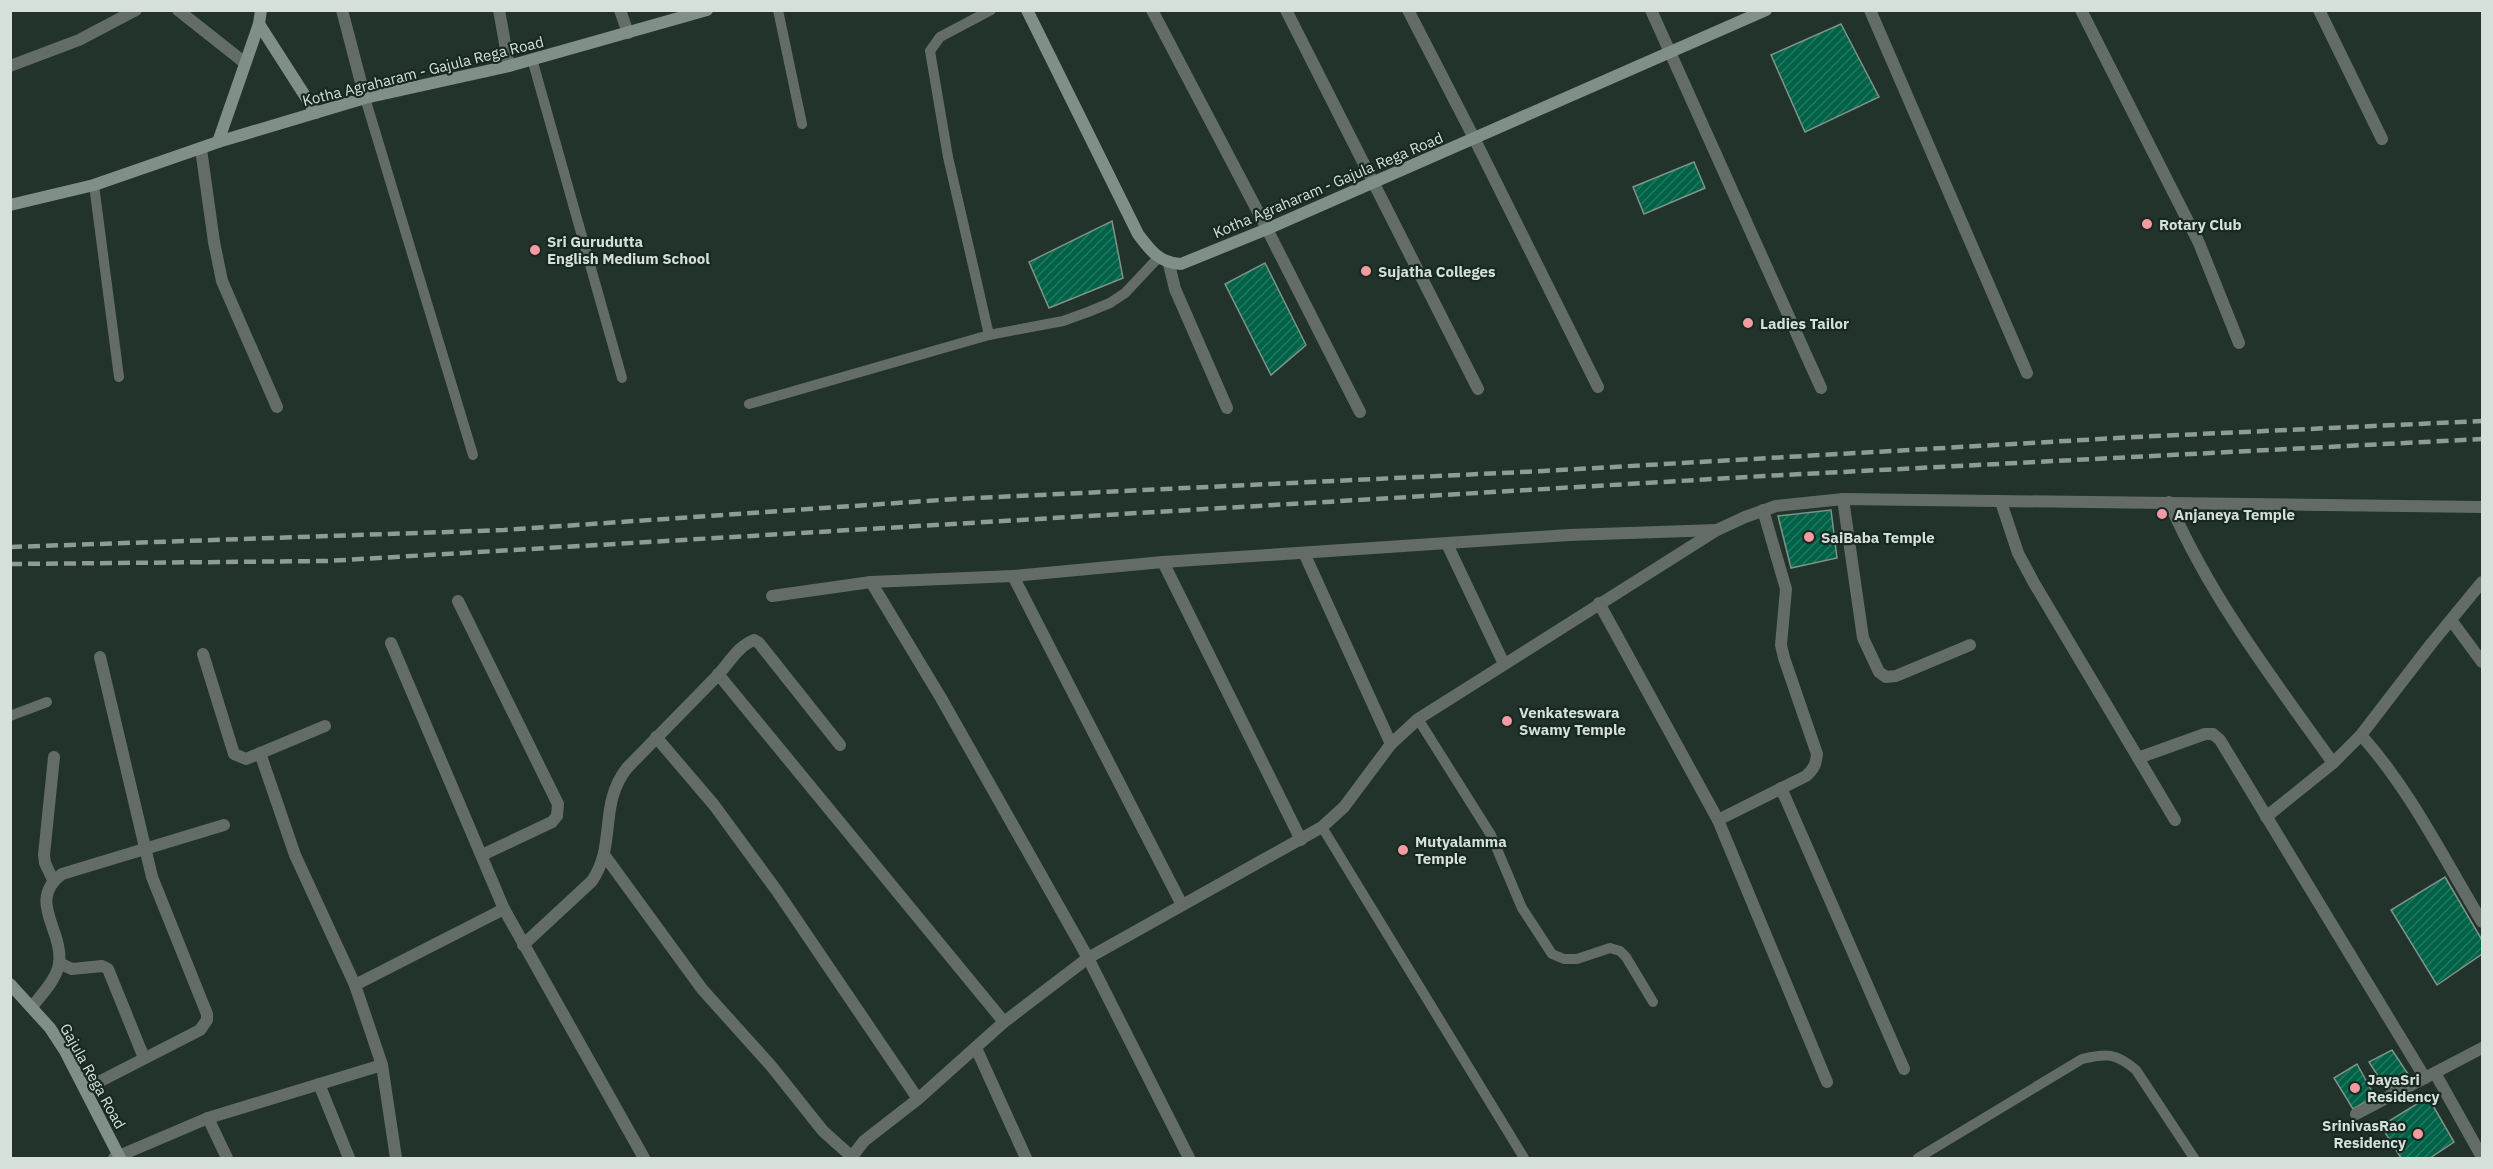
<svg xmlns="http://www.w3.org/2000/svg" width="2493" height="1169" viewBox="0 0 2493 1169" font-family="'IBM Plex Sans',sans-serif">
	<defs>
		<pattern id="building-hatch" width="6" height="6" patternUnits="userSpaceOnUse" patternTransform="scale(1.5)"><rect width="6" height="6" fill="#006246"/><path d="M-1 1l2-2M0 6l6-6M5 7l2-2" fill="none" stroke="#247860"/></pattern>
	</defs>
	<rect width="100%" height="100%" fill="#21332b"/>
	<g fill="url(#building-hatch)" stroke="#7e9389" stroke-width="1.5">
		<polygon points="1841,24 1879,97 1805,132 1771,55"/>
		<polygon points="1694,162 1705,188 1644,214 1633,187"/>
		<polygon points="1112,221 1123,278 1049,308 1029,262"/>
		<polygon points="1265,263 1306,345 1271,375 1225,284"/>
		<polygon points="1831,510 1837,558 1791,568 1778,516"/>
		<polygon points="2445,877 2482,940 2482,954 2437,985 2391,910"/>
		<polygon points="2392,1050 2410,1077 2387,1090 2369,1062"/>
		<polygon points="2357,1064 2375,1097 2353,1109 2334,1078"/>
		<polygon points="2428,1097 2454,1142 2430,1158 2401,1158 2381,1126"/>
	</g>
	<g fill="none" stroke-linecap="round" stroke-linejoin="round">
		<g stroke="#646c68" stroke-width="10">
			<polyline points="778,10 802,124"/>
			<polyline points="532,59 622,378"/>
			<polyline points="365,98 473,455"/>
			<polyline points="94,185 119,377"/>
			<polyline points="989,335 948,157 930,51 940,37 991,10"/>
			<polyline points="749,404 989,335 1063,321 1088,312 1110,303 1125,293 1158,258"/>
			<polyline points="10,716 47,702"/>
			<polyline points="1418,719 1491,835 1522,908 1552,954 1564,959 1577,959 1610,948 1620,951 1626,957 1653,1002"/>
			<polyline points="1322,827 1524,1158"/>
			<path d="M 1918,1158 L 2082,1059 C 2107,1053 2116,1053 2136,1070 L 2194,1158"/>
		</g>
		<g stroke="#646c68" stroke-width="12">
			<polyline points="178,10 245,63"/>
			<polyline points="342,10 365,98"/>
			<polyline points="499,10 509,66"/>
			<polyline points="620,10 628,33"/>
			<polyline points="1152,10 1267,229 1360,412"/>
			<polyline points="1286,10 1478,389"/>
			<polyline points="1408,10 1474,138 1598,387"/>
			<polyline points="1651,10 1821,388"/>
			<polyline points="1870,10 2027,373"/>
			<polyline points="2081,10 2199,243 2239,343"/>
			<polyline points="2319,10 2382,139"/>
			<polyline points="10,66 79,40 136,10"/>
			<polyline points="201,149 214,242 222,281 277,407"/>
			<polyline points="1169,264 1175,289 1227,408"/>
			<polyline points="1843,499 1863,638 1879,672 1886,677 1896,676 1970,645"/>
			<polyline points="2001,502 2018,553 2034,583 2175,820"/>
			<path d="M 2169,502 C 2210,597 2273,679 2333,763"/>
			<polyline points="1447,544 1504,664"/>
			<polyline points="1304,553 1391,744"/>
			<polyline points="1163,562 1301,840"/>
			<polyline points="1013,576 1182,905"/>
			<polyline points="871,582 941,698 1088,958 1189,1158"/>
			<polyline points="772,596 871,582 1013,576 1163,562 1569,535 1717,530"/>
			<polyline points="458,601 558,804 557,816 552,822 482,855"/>
			<polyline points="1599,603 1718,820 1827,1082"/>
			<polyline points="2451,620 2482,662"/>
			<polyline points="391,643 504,909 644,1158"/>
			<polyline points="203,654 234,754 246,759 325,726"/>
			<polyline points="718,674 1004,1022"/>
			<path d="M 2361,735 C 2411,791 2444,859 2482,922"/>
			<polyline points="656,737 714,805 777,891 918,1099"/>
			<polyline points="260,753 295,855 355,985 382,1065 396,1158"/>
			<polyline points="2138,758 2205,734 2213,734 2220,740 2425,1078"/>
			<polyline points="1781,788 1904,1069"/>
			<polyline points="2266,817 2333,763 2361,735 2431,644 2482,582"/>
			<path d="M 1718,820 L 1806,776 C 1814,769 1816,764 1817,754 L 1784,658 L 1781,645 L 1786,589 L 1763,510"/>
			<polyline points="605,856 702,989 772,1067 823,1131 852,1157 849,1158"/>
			<polyline points="53,880 45,863 44,855 54,757"/>
			<path d="M 523,945 L 592,881 C 617,844 598,805 627,768 C 657,737 688,706 718,675 C 729,663 738,646 754,640 L 759,643 L 840,745"/>
			<polyline points="59,963 72,969 102,966 108,969 144,1058"/>
			<polyline points="355,985 504,909"/>
			<path d="M 32,1007 C 41,995 56,980 59,964 C 64,930 26,901 62,874 L 224,825"/>
			<polyline points="976,1048 1026,1158"/>
			<polyline points="2435,1073 2482,1157"/>
			<polyline points="319,1084 349,1158"/>
			<polyline points="85,1089 200,1030 207,1020 207,1014 152,877 100,657"/>
			<polyline points="2356,1114 2482,1048"/>
			<polyline points="208,1118 227,1158"/>
			<polyline points="114,1158 208,1118 382,1065"/>
		</g>
		<polyline stroke="#646c68" stroke-width="12" points="851,1158 864,1141 918,1099 1004,1022 1088,958 1322,827 1344,807 1391,744 1418,719 1717,530 1745,517 1776,506 1843,499 2482,507"/>
		<g stroke="#818f89" stroke-width="12">
			<path d="M 1027,10 L 1138,234 C 1150,250 1159,263 1181,264 L 1267,229 L 1766,10"/>
			<polyline points="259,24 316,113"/>
			<polyline points="218,142 259,24 261,10"/>
			<polyline points="10,205 94,185 218,142 365,98 509,66 707,10"/>
			<polyline points="10,984 50,1028 65,1051 120,1158"/>
		</g>
		<g stroke="#8e9c95" stroke-width="4.5" stroke-dasharray="12 6" stroke-linecap="butt">
			<polyline points="10,547 504,530 955,499 1543,471 2135,437 2482,421"/>
			<polyline points="10,564 327,561 1764,476 2482,439"/>
		</g>
	</g>
	<g fill="#f49aa1" stroke="#182921" stroke-width="2">
		<circle cx="2147" cy="224" r="6"/>
		<circle cx="535" cy="250" r="6"/>
		<circle cx="1366" cy="271" r="6"/>
		<circle cx="1748" cy="323" r="6"/>
		<circle cx="2162" cy="514" r="6"/>
		<circle cx="1809" cy="537" r="6"/>
		<circle cx="1507" cy="721" r="6"/>
		<circle cx="1403" cy="850" r="6"/>
		<circle cx="2355" cy="1088" r="6"/>
		<circle cx="2418" cy="1134" r="6"/>
	</g>
	<g text-anchor="middle" dominant-baseline="central" stroke-width="4.5" stroke-linejoin="round" paint-order="stroke">
		<g font-size="15" fill="#d5e0db" stroke="#182921">
			<text transform="translate(423 71) rotate(-14)">Kotha Agraharam - Gajula Rega Road</text>
			<text transform="translate(1328 185) rotate(-23)">Kotha Agraharam - Gajula Rega Road</text>
			<text transform="translate(93 1076) rotate(61)">Gajula Rega Road</text>
		</g>
		<g font-size="15" font-weight="bold" fill="#d5e0db" stroke="#182921" text-anchor="start">
			<text x="2159" y="224">Rotary Club</text>
			<text x="547" y="241">Sri Gurudutta<tspan x="547" dy="17">English Medium School</tspan></text>
			<text x="1378" y="271">Sujatha Colleges</text>
			<text x="1760" y="323">Ladies Tailor</text>
			<text x="2174" y="514">Anjaneya Temple</text>
			<text x="1821" y="537">SaiBaba Temple</text>
			<text x="1519" y="712">Venkateswara<tspan x="1519" dy="17">Swamy Temple</tspan></text>
			<text x="1415" y="841">Mutyalamma<tspan x="1415" dy="17">Temple</tspan></text>
			<text x="2367" y="1079">JayaSri<tspan x="2367" dy="17">Residency</tspan></text>
			<text x="2406" y="1125" text-anchor="end">SrinivasRao<tspan x="2406" dy="17">Residency</tspan></text>
		</g>
	</g>
	<rect width="2493" height="1169" fill="none" stroke="#d5e0db" stroke-width="24"/>
</svg>
